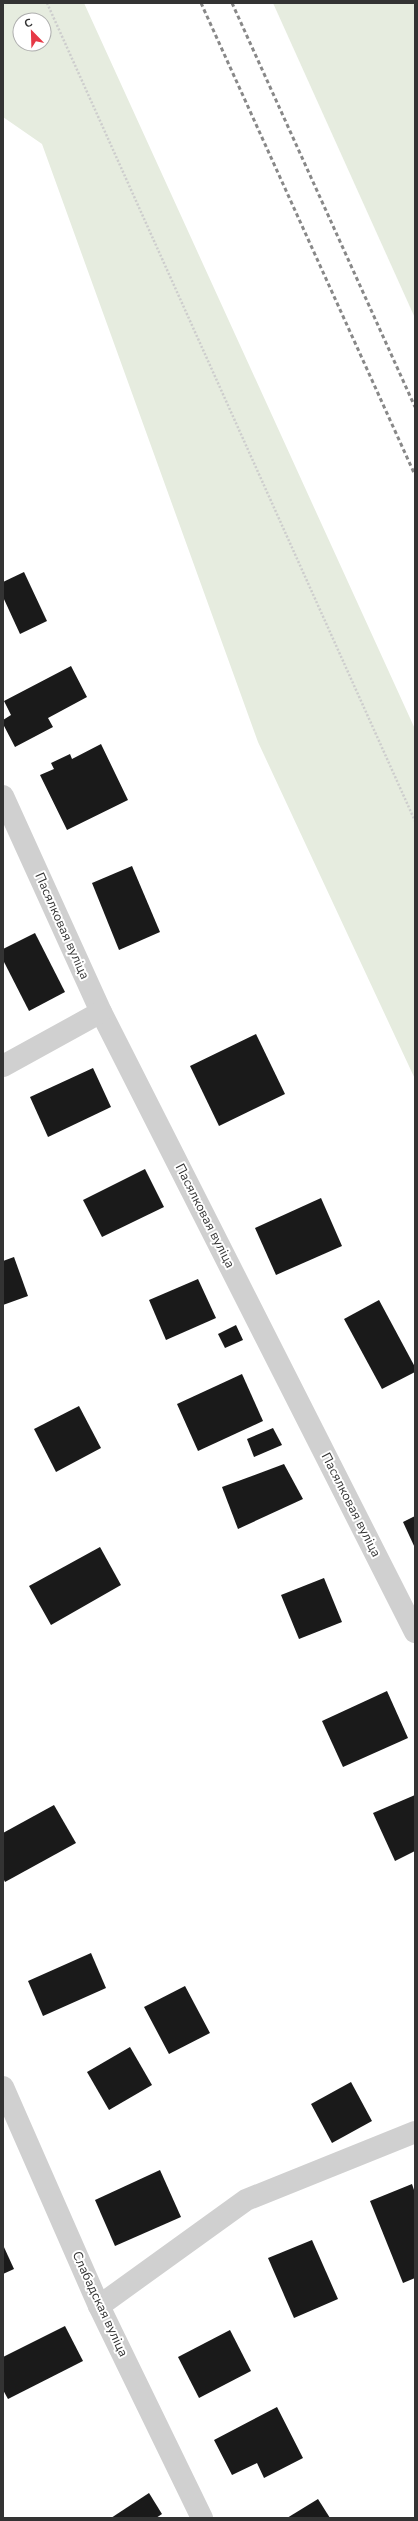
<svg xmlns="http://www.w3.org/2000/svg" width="418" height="2521" viewBox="0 0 418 2521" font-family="'Nunito Sans',sans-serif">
	<rect width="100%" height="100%" fill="#fff"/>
	<g fill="#e6ecdf" fill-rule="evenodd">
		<path d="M 3,3 L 84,3 L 415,729 L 415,1079 L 258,742 L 42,144 L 3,117 ZM 20,20 L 44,20 L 44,44 L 20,44 Z"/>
		<polygon points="273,3 415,3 415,318"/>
	</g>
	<g fill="#1a1a1a">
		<polygon points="24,572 47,621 20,634 3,597 3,582"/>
		<polygon points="71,666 87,697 48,718 53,727 15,747 3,724 3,720 11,715 4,701"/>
		<polygon points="101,744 128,800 67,830 40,775 54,769 51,763 70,754 72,759"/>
		<polygon points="132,866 160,932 119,950 92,883"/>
		<polygon points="35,933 65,992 29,1011 3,960 3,949"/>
		<polygon points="256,1034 285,1094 219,1126 190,1066"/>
		<polygon points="93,1068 111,1107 48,1137 30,1097"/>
		<polygon points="145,1169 164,1207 102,1237 83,1200"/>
		<polygon points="321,1198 342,1246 276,1275 255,1228"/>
		<polygon points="14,1257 28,1296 3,1305 3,1261"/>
		<polygon points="198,1279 216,1318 166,1340 149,1300"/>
		<polygon points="379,1300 415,1367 415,1372 382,1389 344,1319"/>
		<polygon points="236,1325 243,1340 225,1348 218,1334"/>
		<polygon points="242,1374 263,1421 198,1451 177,1404"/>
		<polygon points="79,1406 101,1448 56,1472 34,1429"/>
		<polygon points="273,1428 282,1445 254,1457 247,1439"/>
		<polygon points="284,1464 303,1499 238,1529 222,1487"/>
		<polygon points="415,1516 415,1548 403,1522"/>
		<polygon points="100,1547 121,1585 51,1625 29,1586"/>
		<polygon points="324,1578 342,1622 299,1639 281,1595"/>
		<polygon points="387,1691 408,1738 343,1767 322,1721"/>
		<polygon points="415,1795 415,1851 395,1861 373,1813"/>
		<polygon points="54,1805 76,1843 5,1882 3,1878 3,1833"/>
		<polygon points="91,1953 106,1988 43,2016 28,1981"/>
		<polygon points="185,1986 210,2033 169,2054 144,2007"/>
		<polygon points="130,2047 152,2085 109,2110 87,2072"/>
		<polygon points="351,2082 372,2121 332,2143 311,2104"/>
		<polygon points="160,2170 181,2217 115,2246 95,2200"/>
		<polygon points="412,2184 415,2193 415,2278 403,2283 370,2201"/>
		<polygon points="312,2240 338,2299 294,2318 268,2258"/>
		<polygon points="3,2245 14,2269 3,2274"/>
		<polygon points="65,2326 83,2361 8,2399 3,2390 3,2357"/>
		<polygon points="230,2330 251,2371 199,2398 178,2357"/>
		<polygon points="277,2407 303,2458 264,2478 257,2463 232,2475 214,2440"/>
		<polygon points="149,2493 162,2514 156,2518 111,2518"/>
		<polygon points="318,2499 330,2518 287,2518"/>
	</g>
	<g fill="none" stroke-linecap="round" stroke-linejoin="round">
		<polyline stroke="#cdcdcd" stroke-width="2.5" stroke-dasharray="2 2" stroke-linecap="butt" points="47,3 415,821"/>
		<g stroke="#d0d0d0" stroke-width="22">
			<polyline points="3,796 101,1012 415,1632"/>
			<polyline points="3,1066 101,1012"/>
			<polyline points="3,2087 99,2306 202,2518"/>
			<polyline points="99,2306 246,2200 415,2132"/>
		</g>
		<g stroke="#888" stroke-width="3" stroke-dasharray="4 3" stroke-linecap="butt">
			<polyline points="201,3 415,475"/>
			<polyline points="232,3 415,407"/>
		</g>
	</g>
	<g text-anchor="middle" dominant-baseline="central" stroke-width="4" stroke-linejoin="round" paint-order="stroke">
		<g font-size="13" fill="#333" stroke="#fff">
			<text transform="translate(62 926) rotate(66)">Пасялковая вуліца</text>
			<text transform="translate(205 1216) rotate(63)">Пасялковая вуліца</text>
			<text transform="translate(351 1505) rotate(63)">Пасялковая вуліца</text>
			<text transform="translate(100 2304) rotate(65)">Слабадская вуліца</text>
		</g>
	</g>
	<rect width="418" height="2521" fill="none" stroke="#333333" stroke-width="8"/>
	<g transform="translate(32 32) rotate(337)"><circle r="19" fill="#ffffff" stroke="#adadad"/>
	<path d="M0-3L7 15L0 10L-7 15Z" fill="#e63946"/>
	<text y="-6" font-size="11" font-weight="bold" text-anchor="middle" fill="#333333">С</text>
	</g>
</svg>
